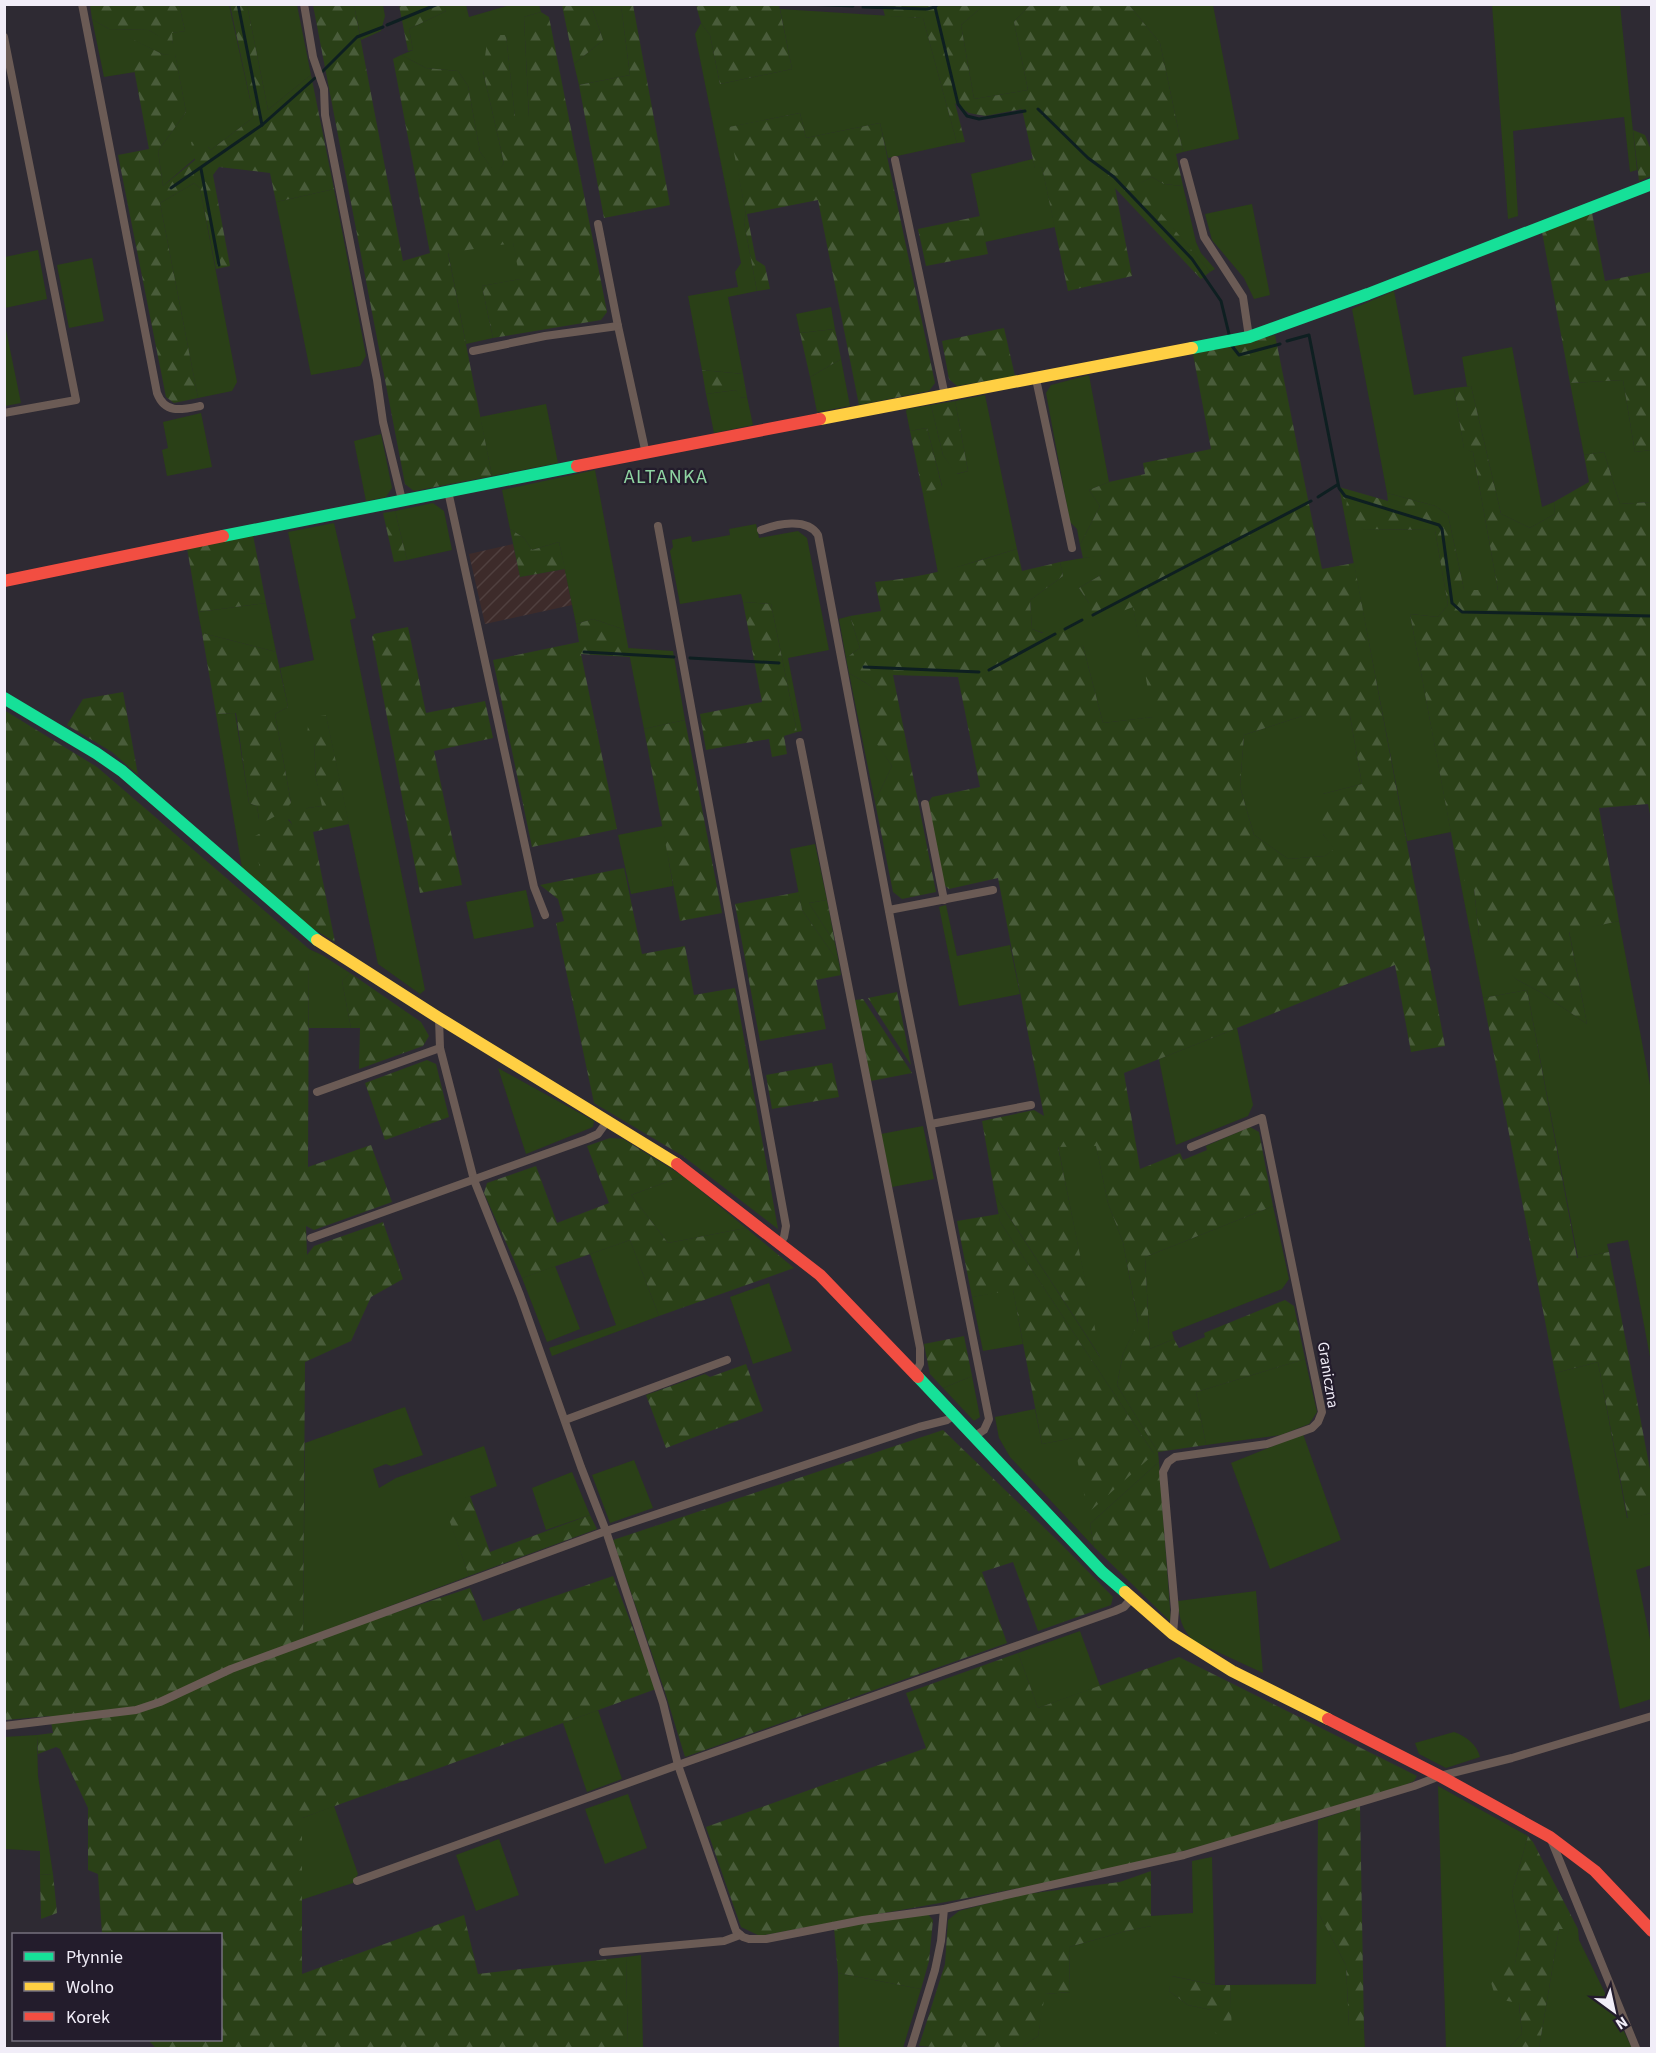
<svg xmlns="http://www.w3.org/2000/svg" width="1656" height="2053" viewBox="0 0 1656 2053" font-family="'Source Sans 3',sans-serif">
	<defs>
		<pattern id="industrial-furrows" width="10" height="10" patternUnits="userSpaceOnUse" patternTransform="scale(1.5)"><rect width="10" height="10" fill="#3d2b2a"/><path d="M-1 1l2-2M0 10L10 0M9 11l2-2" fill="none" stroke="#50403f"/></pattern>
		<pattern id="forest-firs" width="22" height="20" patternUnits="userSpaceOnUse" patternTransform="scale(1.5)"><rect width="22" height="20" fill="#2a4017"/><path d="M5 1l3.5 6h-7zM16 11l3.5 6h-7z" fill="#495c3a"/></pattern>
	</defs>
	<rect width="100%" height="100%" fill="#2e2a33"/>
	<polygon fill="url(#industrial-furrows)" points="513,544 520,577 565,569 572,605 485,624 469,554"/>
	<g fill="#2a4017">
		<polygon points="179,5 229,5 254,117 211,150 208,147 163,186 158,151 186,112 175,54 164,55 129,38 135,72 104,77 92,19 109,29 149,30 173,44 171,33 185,31"/>
		<polygon points="247,5 297,5 311,75 268,110"/>
		<polygon points="354,5 383,5 385,16 381,31 361,40"/>
		<polygon points="444,5 466,5 469,17 510,5 539,5 541,12 524,17 529,117 515,118 506,36 483,71 504,163 496,175 480,152 468,86 458,71 426,68 401,55 413,50 409,29 446,11"/>
		<polygon points="591,5 621,5 630,75 579,85 574,64 603,40"/>
		<polygon points="984,5 1030,5 1014,22 1028,90 974,99 961,25"/>
		<polygon points="1129,5 1213,5 1239,139 1183,152 1160,43"/>
		<polygon points="1492,5 1620,5 1637,170 1630,172 1624,117 1513,131 1518,216 1508,219"/>
		<polygon points="780,9 923,18 957,143 888,158 880,123 806,138 800,113 730,127 746,214 744,222 757,291 728,297 743,374 702,370 688,296 738,287 735,272 741,263 695,34 701,23 710,35 720,84 792,69"/>
		<polygon points="1033,159 1035,168 1042,167 1055,227 985,242 971,174"/>
		<polygon points="1152,177 1164,184 1183,186 1196,242 1201,253 1215,269 1210,272 1136,185"/>
		<polygon points="194,183 200,188 237,382 232,391 198,398 160,203"/>
		<polygon points="334,189 366,356 360,366 311,375 276,202"/>
		<polygon points="1252,204 1270,295 1254,299 1244,278 1212,240 1205,214"/>
		<polygon points="513,242 521,279 482,286 493,338 466,344 448,252"/>
		<polygon points="38,250 47,299 5,308 5,257"/>
		<polygon points="92,258 104,321 69,328 57,265"/>
		<polygon points="1394,291 1414,395 1454,388 1464,448 1473,452 1498,590 1464,590 1448,515 1435,506 1387,493 1352,309"/>
		<polygon points="831,307 835,329 800,333 796,314"/>
		<polygon points="4,320 21,403 5,406 4,406"/>
		<polygon points="1512,347 1542,507 1554,502 1555,514 1530,528 1501,514 1471,386 1467,386 1462,357"/>
		<polygon points="841,359 850,406 817,412 810,377"/>
		<polygon points="1089,375 1109,482 1089,490 1100,506 1080,545 1077,529 1070,522 1046,393 1051,385"/>
		<polygon points="1623,380 1635,452 1651,450 1651,502 1620,504 1604,452 1584,455 1570,383"/>
		<polygon points="736,390 740,398 747,397 753,425 714,433 706,394"/>
		<polygon points="985,395 1017,549 938,573 923,494 942,486 927,428 910,431 906,411 907,409 931,405 943,455 957,474 968,471 955,401"/>
		<polygon points="546,404 558,463 492,476 480,417"/>
		<polygon points="201,413 212,467 167,476 162,450 168,448 163,422"/>
		<polygon points="381,434 392,488 386,497 366,501 354,441"/>
		<polygon points="595,470 625,630 593,619 576,624 559,542 532,550 524,538 510,529 502,490"/>
		<polygon points="1341,497 1347,500 1363,529 1435,530 1448,605 1438,617 1410,614 1451,832 1407,841"/>
		<polygon points="433,503 444,511 452,550 407,560 395,511"/>
		<polygon points="334,523 356,618 350,620 425,990 420,994 378,964 326,716 314,743 316,778 323,806 308,808 288,820 292,824 262,886 242,868 216,714 235,713 249,803 257,806 259,819 291,803 275,714 288,707 280,668 314,660 288,532"/>
		<polygon points="756,524 759,538 798,531 807,538 829,650 788,658 802,731 797,732 771,604 743,602 741,594 680,604 670,551 673,547 672,540 691,536 692,542 730,535 729,529"/>
		<polygon points="1101,555 1101,575 1079,588 1089,603 1133,606 1154,717 1103,723 1083,646 1032,629 1030,600 1063,576 1060,562"/>
		<polygon points="266,603 276,652 202,633 198,612"/>
		<polygon points="850,616 860,648 846,658 839,619"/>
		<polygon points="628,648 673,651 685,720 644,729"/>
		<polygon points="849,673 868,684 884,698 876,742 892,766 875,802"/>
		<polygon points="1302,716 1350,716 1362,784 1323,794 1323,834 1335,849 1325,856 1288,859 1254,835 1240,787 1244,735"/>
		<polygon points="663,826 673,886 631,894 618,835"/>
		<polygon points="815,844 827,900 809,903 835,943 839,963 802,910 790,849"/>
		<polygon points="1454,849 1477,853 1474,888 1479,935 1516,979 1542,993 1587,1024 1569,931 1619,921 1651,1090 1651,1362 1628,1240 1607,1244 1609,1252 1578,1258 1527,990 1483,998"/>
		<polygon points="526,890 534,927 474,939 466,902"/>
		<polygon points="946,905 957,956 1010,945 1020,994 959,1006 939,907"/>
		<polygon points="309,949 322,955 350,973 342,981 351,1028 309,1028"/>
		<polygon points="1237,1028 1253,1105 1248,1116 1176,1145 1159,1059"/>
		<polygon points="498,1068 594,1121 593,1127 526,1154"/>
		<polygon points="923,1126 934,1179 892,1187 881,1134"/>
		<polygon points="1096,1145 1108,1203 1123,1242 1138,1323 1123,1354 1117,1385 1158,1452 1159,1462 1090,1524 1094,1547 1010,1457 999,1438 995,1417 1035,1409 1042,1444 1073,1438 1154,1454 1000,1222 995,1195 1100,1357 1058,1146"/>
		<polygon points="683,1176 746,1228 668,1243 631,1195"/>
		<polygon points="1273,1206 1289,1279 1282,1289 1172,1332 1174,1339 1150,1349 1145,1257"/>
		<polygon points="630,1240 659,1316 552,1356 549,1348 616,1325 590,1254"/>
		<polygon points="555,1266 580,1329 547,1342 522,1278"/>
		<polygon points="769,1283 792,1351 753,1364 730,1297"/>
		<polygon points="1013,1289 1023,1344 983,1351 972,1297"/>
		<polygon points="1305,1359 1317,1412 1309,1424 1281,1435 1206,1445 1196,1392"/>
		<polygon points="1598,1362 1627,1518 1651,1513 1651,1565 1636,1570 1651,1644 1651,1699 1620,1709 1555,1373"/>
		<polygon points="972,1376 980,1417 974,1421 943,1388"/>
		<polygon points="405,1407 423,1455 391,1466 386,1464 373,1469 379,1488 396,1478 484,1446 497,1486 445,1506 469,1576 303,1639 305,1443"/>
		<polygon points="1303,1434 1341,1540 1270,1569 1231,1463"/>
		<polygon points="634,1460 653,1508 610,1523 592,1475"/>
		<polygon points="572,1472 590,1515 546,1530 532,1488"/>
		<path d="M 1256,1591 L 1263,1673 L 1194,1641 C 1181,1629 1179,1617 1178,1601 Z"/>
		<polygon points="1080,1631 1100,1686 1038,1708 1018,1653"/>
		<polygon points="598,1710 622,1779 587,1792 563,1723"/>
		<path d="M 1454,1732 C 1466,1736 1477,1745 1480,1757 L 1446,1768 L 1419,1754 L 1415,1743 Z"/>
		<polygon points="37,1735 38,1776 53,1874 40,1875 40,1851 5,1849 4,1737"/>
		<polygon points="1438,1786 1528,1836 1512,1893 1520,1934 1515,1965 1522,2034 1509,2048 1446,2048"/>
		<polygon points="628,1794 647,1848 605,1864 585,1809"/>
		<polygon points="334,1806 358,1874 353,1883 301,1900 302,1818"/>
		<polygon points="499,1839 519,1895 476,1911 456,1855"/>
		<polygon points="1212,1857 1215,1985 1172,1976 1169,1991 1188,2005 1212,2010 1231,2033 1230,1985 1316,1984 1317,1910 1346,1965 1349,2026 1364,2030 1365,2048 1023,2048 1024,2045 1038,2036 1044,1994 1070,1992 1069,1947 1126,1931 1151,1926 1151,1916 1193,1913 1192,1861"/>
		<polygon points="1559,1929 1578,1929 1579,1940 1632,2048 1539,2048"/>
		<polygon points="641,1955 643,2048 628,2048 626,1957"/>
		<polygon points="838,1973 921,1989 903,2048 839,2048"/>
	</g>
	<g fill="url(#forest-firs)" fill-rule="evenodd">
		<polygon points="90,5 179,5 185,31 172,33 173,45 149,30 109,29 92,19"/>
		<polygon points="230,5 247,5 268,110 311,75 334,189 276,202 270,173 219,167 213,175 230,266 216,269 200,188 194,183 160,203 198,398 174,403 166,397 118,155 149,149 128,37 164,55 175,53 186,112 158,151 163,186 195,160 191,142 206,136 208,147 211,150 254,117"/>
		<polygon points="313,5 354,5 403,261 430,253 393,59 401,55 426,68 458,71 468,86 480,152 496,174 504,163 483,71 488,35 506,35 515,117 529,117 524,17 541,12 549,17 607,312 601,320 493,338 482,286 520,279 513,243 448,253 492,476 414,491 405,484"/>
		<polygon points="399,5 444,5 446,11 409,29 413,50 408,51"/>
		<polygon points="562,5 591,5 603,40 574,64"/>
		<polygon points="621,5 633,5 670,205 604,218 579,85 630,75"/>
		<polygon points="696,5 779,5 792,69 720,84 710,35 701,23"/>
		<polygon points="882,5 984,5 961,25 974,99 1028,90 1014,22 1030,5 1129,5 1160,43 1183,152 1176,154 1183,186 1164,184 1152,177 1137,185 1210,272 1201,279 1115,188 1132,276 1068,291 1042,167 1035,169 1022,109 985,116 969,113 955,103 965,142 957,143 923,18 885,16"/>
		<polygon points="800,113 806,138 880,123 935,383 929,391 859,405 818,200 747,214 756,260 765,266 770,289 757,291 744,222 746,214 729,127"/>
		<polygon points="1633,130 1645,135 1651,150 1651,176 1639,181"/>
		<polygon points="1592,213 1605,281 1651,272 1651,450 1635,452 1623,380 1570,383 1542,232"/>
		<polygon points="980,216 988,254 926,266 918,229"/>
		<polygon points="1004,328 1015,376 957,386 949,379 942,341"/>
		<polygon points="835,329 841,359 810,377 800,333"/>
		<path d="M 1275,335 L 1322,569 L 1354,563 L 1445,1046 L 1411,1052 L 1395,965 L 1124,1073 L 1140,1169 L 1180,1153 L 1183,1160 L 1207,1150 L 1206,1146 L 1250,1127 L 1259,1132 L 1273,1206 L 1145,1257 L 1150,1349 L 1174,1339 L 1179,1348 L 1205,1337 L 1204,1333 L 1285,1300 L 1294,1306 L 1305,1359 L 1196,1392 L 1206,1445 L 1158,1452 L 1117,1385 L 1123,1354 L 1138,1322 L 1123,1242 L 1108,1203 L 1096,1146 L 1058,1147 L 1101,1358 L 995,1195 L 982,1121 L 1034,1110 L 1044,1116 L 998,878 L 949,889 L 944,885 L 928,803 L 932,797 L 980,787 L 958,677 L 893,675 L 936,892 L 902,899 L 893,892 L 875,802 L 892,766 L 876,743 L 876,710 L 883,698 L 868,684 L 849,673 L 846,658 L 860,648 L 850,616 L 881,611 L 875,582 C 925,578 969,564 1017,549 L 1022,571 L 1060,562 L 1063,576 L 1030,600 L 1032,629 L 1042,633 L 1057,626 L 1083,646 L 1103,723 L 1153,717 L 1133,607 L 1095,622 L 1089,603 L 1079,588 L 1101,575 L 1100,556 L 1083,558 L 1080,545 L 1100,506 L 1089,490 L 1109,482 L 1145,474 L 1143,463 L 1211,449 L 1193,354 ZM 1302,716 L 1350,716 L 1362,784 L 1323,794 L 1314,810 L 1323,834 L 1334,849 L 1325,856 L 1288,859 L 1254,835 L 1240,787 L 1244,735 Z"/>
		<polygon points="702,370 743,374 747,397 739,398 736,390 706,394"/>
		<polygon points="1471,386 1501,514 1530,528 1555,514 1554,502 1589,482 1584,455 1604,452 1620,504 1651,502 1651,819 1648,804 1599,808 1619,921 1569,932 1587,1024 1542,993 1516,979 1489,954 1479,935 1474,888 1464,881 1476,854 1454,849 1410,614 1438,617 1448,605 1435,530 1363,529 1346,509 1347,500 1341,497 1339,487 1388,501 1387,493 1435,506 1448,515 1464,590 1498,590 1473,452 1464,449 1454,388"/>
		<polygon points="955,401 968,471 956,474 943,455 931,405"/>
		<polygon points="927,428 942,487 923,494 910,431"/>
		<polygon points="395,511 407,560 394,562 383,513"/>
		<polygon points="510,529 524,538 532,550 559,542 565,569 520,577"/>
		<polygon points="253,535 266,603 198,612 187,548"/>
		<polygon points="743,602 771,604 797,732 784,736 787,754 772,757 769,739 706,750 700,714 762,702"/>
		<polygon points="593,619 625,630 630,657 581,654 617,829 532,847 493,660 579,642 576,624"/>
		<polygon points="408,627 426,713 485,701 493,738 434,751 462,885 420,893 372,637 374,634"/>
		<polygon points="202,633 276,652 288,707 275,714 291,803 284,811 265,822 259,819 257,806 249,803 236,713 216,714"/>
		<polygon points="123,692 138,775 112,752 67,725 83,699"/>
		<polygon points="4,710 97,767 309,949 308,1167 371,1145 392,1202 314,1230 306,1226 307,1255 314,1246 383,1222 403,1279 371,1297 351,1341 305,1362 303,1643 470,1588 483,1621 613,1576 656,1689 302,1818 302,1974 464,1915 478,1974 626,1957 628,2048 156,2048 148,2040 220,2040 220,1934 102,1934 98,1874 88,1870 88,1808 60,1749 56,1747 38,1754 37,1735 53,1733 50,1716 5,1720"/>
		<polygon points="326,715 349,824 313,832 335,942 312,928 262,886 255,836 276,825 290,827 292,824 287,816 308,808 322,806 316,778 314,743 307,734 309,718"/>
		<polygon points="685,720 722,913 680,921 644,729"/>
		<polygon points="624,868 642,954 685,946 694,995 735,988 778,1229 683,1156 594,1103 556,923 564,921 558,899 540,885"/>
		<polygon points="799,892 802,910 839,963 841,975 816,980 826,1029 760,1041 735,904"/>
		<polygon points="827,900 835,943 809,903"/>
		<polygon points="350,973 421,1022 429,1036 423,1046 359,1069 360,1028 351,1028 342,981"/>
		<polygon points="1527,990 1577,1258 1609,1252 1651,1475 1651,1513 1628,1519 1598,1362 1555,1373 1483,998"/>
		<polygon points="897,992 911,1065 868,998"/>
		<polygon points="863,999 912,1073 871,1081 855,1000"/>
		<polygon points="427,1060 436,1064 449,1117 385,1140 365,1083"/>
		<polygon points="832,1063 839,1097 772,1109 766,1075"/>
		<polygon points="610,1138 623,1139 683,1176 631,1195 668,1243 746,1228 794,1268 659,1316 630,1240 522,1278 484,1193 487,1183 536,1166 557,1223 609,1203 587,1146"/>
		<polygon points="999,1214 1000,1222 1154,1454 1088,1513 1073,1438 1042,1444 1013,1290 972,1297 957,1221"/>
		<polygon points="964,1336 972,1376 943,1388 930,1374 924,1344"/>
		<polygon points="746,1364 763,1411 666,1448 646,1395 705,1374 710,1377"/>
		<polygon points="943,1430 1061,1544 1113,1597 1111,1605 1038,1631 1013,1562 982,1572 1007,1643 685,1757 665,1692 613,1540"/>
		<polygon points="1159,1462 1171,1622 1094,1547 1090,1524"/>
		<polygon points="470,1496 490,1552 590,1515 597,1529 469,1576 444,1505"/>
		<path d="M 1018,1653 L 1038,1708 L 1179,1657 L 1417,1776 L 1414,1781 L 1405,1785 C 1320,1810 1237,1838 1152,1859 C 1022,1891 890,1911 760,1936 L 741,1927 L 706,1827 L 926,1748 L 906,1693 Z"/>
		<polygon points="1360,1806 1364,2030 1349,2027 1346,1965 1317,1910 1318,1820"/>
		<polygon points="1528,1836 1533,1842 1578,1929 1559,1929 1539,2048 1509,2048 1522,2034 1519,2003 1496,1999 1490,1979 1506,1963 1515,1964 1520,1934 1512,1893"/>
		<polygon points="1151,1871 1151,1926 1126,1931 1069,1947 1070,1992 1045,1994 1038,2036 1024,2045 1023,2048 947,2048 919,2046 945,1964 948,1920 959,1911 1019,1895 1120,1882"/>
		<polygon points="53,1874 57,1913 41,1919 40,1875"/>
		<polygon points="927,1913 933,1920 929,1961 921,1989 838,1973 834,1928"/>
		<polygon points="1171,1976 1215,1985 1230,1985 1232,2033 1216,2034 1212,2010 1188,2005 1169,1991"/>
	</g>
	<g fill="none" stroke-linecap="round" stroke-linejoin="round">
		<g stroke="#0e1f21" stroke-width="3">
			<polyline points="238,4 262,125"/>
			<polyline points="805,4 853,6"/>
			<polyline points="938,4 935,7 958,104 967,116 979,119 1025,111"/>
			<polyline points="863,7 927,9 935,7"/>
			<polyline points="387,25 438,4"/>
			<polyline points="322,72 357,37 383,27"/>
			<polyline points="1038,109 1088,158 1114,177 1192,259 1221,301 1229,334"/>
			<polyline points="201,169 219,265"/>
			<polyline points="171,188 262,125 315,78"/>
			<polyline points="1287,341 1309,335 1339,488 1345,496 1439,525 1442,529 1452,603 1462,612 1652,616"/>
			<polyline points="1232,346 1239,355 1280,344"/>
			<polyline points="1318,497 1337,485"/>
			<polyline points="1093,615 1311,501"/>
			<polyline points="1065,629 1082,620"/>
			<polyline points="584,652 674,657"/>
			<polyline points="690,658 779,663"/>
			<polyline points="864,667 979,672"/>
			<polyline points="989,670 1055,634"/>
		</g>
		<g stroke="#6b5b55" stroke-width="8">
			<path d="M 82,4 L 157,393 C 165,414 181,410 200,406"/>
			<polyline points="304,4 313,57 324,89 325,115 377,380 383,422 402,500"/>
			<polyline points="4,37 76,400 4,413"/>
			<polyline points="895,160 945,396"/>
			<polyline points="1184,162 1204,237 1243,297 1249,337"/>
			<polyline points="598,224 618,326 646,454"/>
			<polyline points="473,351 545,336 618,326"/>
			<polyline points="1036,379 1072,548"/>
			<polyline points="448,491 534,887 545,915"/>
			<polyline points="658,526 786,1226 784,1237 780,1243"/>
			<path d="M 761,530 C 777,524 807,517 818,535 L 904,991 L 989,1419 L 984,1430 L 975,1436"/>
			<polyline points="800,742 920,1348 920,1364 915,1374"/>
			<polyline points="925,804 944,900"/>
			<polyline points="889,910 993,890"/>
			<polyline points="439,1018 440,1048 474,1180 520,1295 581,1467 606,1531 663,1703 678,1765 736,1931 743,1937 749,1939 766,1939 863,1920 944,1909"/>
			<polyline points="317,1092 440,1048"/>
			<polyline points="931,1124 1031,1105"/>
			<polyline points="311,1238 587,1139 598,1134 608,1120"/>
			<polyline points="565,1420 727,1360"/>
			<polyline points="1173,1634 1175,1610 1163,1472 1168,1462 1175,1457 1267,1444 1312,1428 1318,1422 1322,1412 1262,1118 1191,1147"/>
			<polyline points="4,1726 136,1710 160,1702 231,1669 606,1531 919,1427 947,1420 954,1415"/>
			<polyline points="1550,1837 1636,2048"/>
			<polyline points="357,1881 678,1765 1115,1611 1124,1607 1131,1599"/>
			<polyline points="603,1952 724,1941 740,1935"/>
			<polyline points="911,2048 935,1970 941,1941 944,1909 1184,1855 1414,1786 1440,1776 1512,1758 1652,1716"/>
		</g>
		<g stroke="#16e098" stroke-width="12">
			<polyline points="1192,348 1249,337 1368,294 1652,184"/>
			<polyline points="223,536 577,466"/>
			<polyline points="4,698 96,753 122,771 317,940"/>
			<polyline points="918,1377 1102,1572 1125,1592"/>
		</g>
		<g stroke="#ffcf43" stroke-width="12">
			<polyline points="820,419 1192,348"/>
			<polyline points="317,940 439,1018 677,1164"/>
			<polyline points="1125,1592 1173,1634 1232,1671 1328,1719"/>
		</g>
		<g stroke="#f24e42" stroke-width="12">
			<polyline points="577,466 820,419"/>
			<polyline points="4,581 223,536"/>
			<polyline points="677,1164 820,1275 918,1377"/>
			<polyline points="1328,1719 1440,1776 1550,1837 1595,1871 1652,1931"/>
		</g>
	</g>
	<g text-anchor="middle" dominant-baseline="central" stroke-width="4.5" stroke-linejoin="round" paint-order="stroke">
		<g font-size="16" fill="#f1edf8" stroke="#231c2c">
			<text transform="translate(1328 1375) rotate(81)">Graniczna</text>
		</g>
		<g font-size="20" letter-spacing="1.5" fill="#8fd5a2" stroke="#231c2c">
			<text x="666" y="477">ALTANKA</text>
		</g>
	</g>
	<rect width="1656" height="2053" fill="none" stroke="#f1edf8" stroke-width="12"/>
	<rect x="12" y="1933" width="210" height="108" fill="#231c2c" stroke="#75707e" stroke-width="1.5"/>
	<rect x="24" y="1952" width="30" height="9" fill="#16e098" stroke="#75707e" stroke-width="1.5"/>
	<text x="66" y="1963" font-size="18" fill="#f1edf8">Płynnie</text>
	<rect x="24" y="1982" width="30" height="9" fill="#ffcf43" stroke="#75707e" stroke-width="1.5"/>
	<text x="66" y="1993" font-size="18" fill="#f1edf8">Wolno</text>
	<rect x="24" y="2012" width="30" height="9" fill="#f24e42" stroke="#75707e" stroke-width="1.5"/>
	<text x="66" y="2023" font-size="18" fill="#f1edf8">Korek</text>
	<g transform="translate(1614 2011) rotate(147)" stroke="#231c2c" stroke-width="4.5" paint-order="stroke">
	<path d="M0-4.5L10 22L0 15L-10 22Z" fill="#f1edf8"/>
	<text y="-9" font-size="16" font-weight="bold" text-anchor="middle" fill="#f1edf8">N</text>
	</g>
</svg>
